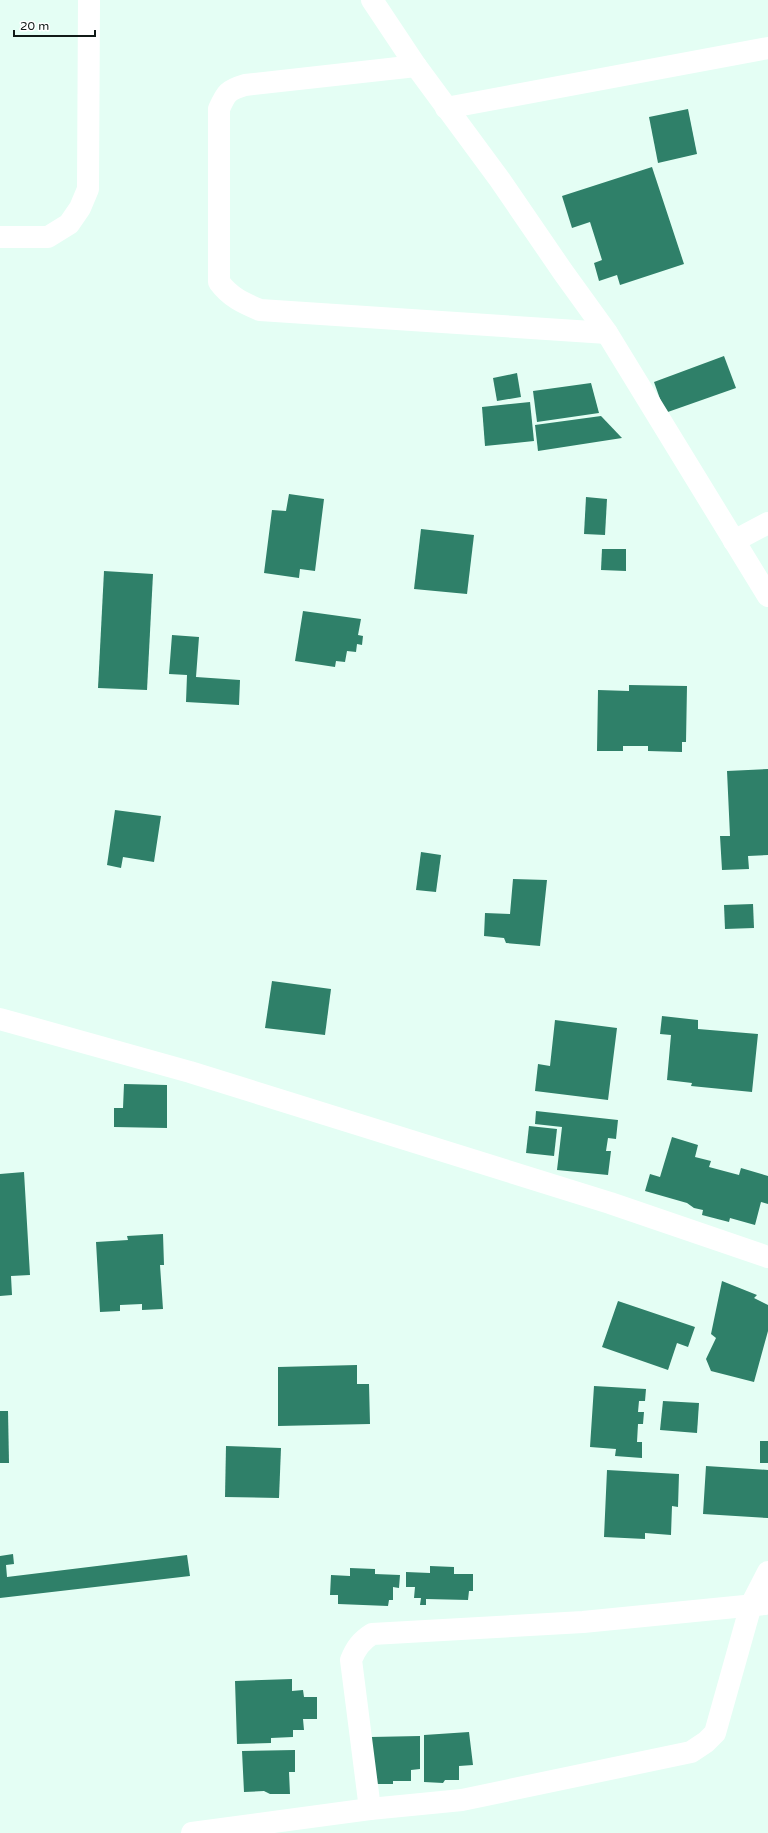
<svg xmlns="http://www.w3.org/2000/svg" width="768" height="1833" viewBox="0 0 768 1833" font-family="'Varela Round',sans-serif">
	<rect width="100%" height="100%" fill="#e4fef4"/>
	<g fill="#2f8069">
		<polygon points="688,109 697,154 658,163 649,117"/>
		<polygon points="652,167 684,264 620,285 617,275 599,281 594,263 602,260 590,222 572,228 562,196"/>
		<polygon points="724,356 736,388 665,413 654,382"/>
		<polygon points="517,373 521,397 497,401 493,378"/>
		<polygon points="591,383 599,413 537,422 533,391"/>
		<polygon points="530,402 534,441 485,446 482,407"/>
		<polygon points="601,416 622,438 538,451 535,425"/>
		<polygon points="289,494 324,499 315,571 300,569 299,578 264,573 272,510 286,511"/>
		<polygon points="586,497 607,499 605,535 584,534"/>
		<polygon points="421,529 474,535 467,594 414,589"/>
		<polygon points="602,549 626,549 626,571 601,570"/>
		<polygon points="104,571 153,574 147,690 98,688"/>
		<polygon points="303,611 361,619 358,635 363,636 362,645 357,644 356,652 347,651 345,662 336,661 335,667 295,661"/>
		<polygon points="172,635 199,637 196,677 240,680 239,705 186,702 187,675 169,674"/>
		<polygon points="629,685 687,686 686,742 682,742 682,752 648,751 648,746 623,746 623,751 597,751 598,690 629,691"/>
		<polygon points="768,769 768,855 748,856 749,869 722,870 720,836 730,836 727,771"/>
		<polygon points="115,810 161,816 154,862 123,857 121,868 107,865"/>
		<polygon points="421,852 441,855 436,892 416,890"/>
		<polygon points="513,879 547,880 540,946 506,943 504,938 484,936 485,913 510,914"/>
		<polygon points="753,904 754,928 725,929 724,905"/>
		<polygon points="272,981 331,989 325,1035 265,1028"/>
		<polygon points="662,1016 698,1020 698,1029 758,1034 752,1092 691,1086 692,1083 667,1080 671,1035 660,1034"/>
		<polygon points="555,1020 617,1028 608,1100 535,1091 538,1064 550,1066"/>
		<polygon points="124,1084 167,1085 167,1128 114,1127 114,1108 123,1108"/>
		<polygon points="536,1111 618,1120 616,1139 608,1138 606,1151 611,1151 608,1175 557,1170 562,1127 535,1124"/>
		<polygon points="529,1126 557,1129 554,1156 526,1153"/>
		<polygon points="672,1137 698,1145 695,1157 711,1161 709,1167 739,1175 741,1168 768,1176 768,1204 761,1202 755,1225 730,1218 729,1222 702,1215 703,1210 694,1208 687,1203 645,1191 650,1174 660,1177"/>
		<polygon points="24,1172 30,1275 11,1276 12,1295 0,1296 0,1174"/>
		<polygon points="163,1234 164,1265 160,1265 163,1309 142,1310 142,1304 120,1305 120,1311 100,1312 96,1242 128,1240 127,1236"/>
		<polygon points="722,1281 757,1295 754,1298 768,1305 768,1331 754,1382 711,1371 706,1359 716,1338 711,1334"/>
		<polygon points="618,1301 695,1327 688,1347 677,1343 668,1370 602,1347"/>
		<polygon points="357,1365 357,1384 369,1384 370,1424 278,1426 278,1367"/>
		<polygon points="594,1386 646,1389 645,1401 639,1401 638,1412 644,1412 643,1424 638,1424 637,1442 642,1442 642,1458 615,1456 616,1449 590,1447"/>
		<polygon points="663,1401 699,1403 697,1433 660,1430"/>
		<polygon points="0,1411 8,1411 9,1463 0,1463"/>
		<rect x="760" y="1441" width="8" height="22"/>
		<polygon points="226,1446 281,1448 279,1498 225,1497"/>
		<polygon points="706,1466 768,1470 768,1518 703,1514"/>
		<polygon points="607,1470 679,1474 678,1507 672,1506 671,1535 645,1533 645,1539 604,1537"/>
		<polygon points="13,1554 14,1564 6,1565 7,1577 187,1555 190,1576 0,1598 0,1556"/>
		<polygon points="430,1566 454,1567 454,1574 473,1574 473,1591 469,1591 468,1600 426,1599 426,1605 420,1605 421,1598 414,1598 415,1587 406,1587 406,1572 430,1573"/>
		<polygon points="350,1568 375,1569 375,1574 400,1575 399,1588 393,1587 393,1600 389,1600 388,1606 338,1604 338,1595 330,1595 331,1575 350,1576"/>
		<polygon points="292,1679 292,1691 303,1690 304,1697 317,1697 317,1719 303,1719 304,1730 293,1730 293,1737 271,1738 271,1743 237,1744 235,1681"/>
		<polygon points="469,1732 473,1765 459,1766 459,1780 445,1780 443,1783 424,1782 424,1735"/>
		<polygon points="420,1736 420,1769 411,1770 411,1781 393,1781 393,1784 371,1784 371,1737"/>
		<polygon points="295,1750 295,1772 289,1772 290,1794 270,1794 264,1791 244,1792 242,1751"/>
	</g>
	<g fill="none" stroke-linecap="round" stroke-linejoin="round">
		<g stroke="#fff" stroke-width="22">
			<polyline points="372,0 416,66 500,180 563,272 607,333 768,596"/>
			<path d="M 416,66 L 245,85 C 228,90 226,93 219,109 L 219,282 C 230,297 243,303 260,310 L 607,333"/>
			<polyline points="446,108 768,48"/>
			<polyline points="0,237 48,237 69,224 80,208 88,189 89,0"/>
			<polyline points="734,541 768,523"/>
			<polyline points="0,1019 190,1072 610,1203 768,1257"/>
			<path d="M 370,1809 L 351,1660 C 356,1648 361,1641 372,1634 L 583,1622 L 765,1604"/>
			<polyline points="192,1833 370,1809 462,1800 691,1752 706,1742 715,1733 751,1605 768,1572"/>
		</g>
	</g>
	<path d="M14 30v6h81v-6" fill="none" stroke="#111a17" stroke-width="2"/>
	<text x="20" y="30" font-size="12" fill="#111a17" stroke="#ffffff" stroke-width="3" paint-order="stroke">20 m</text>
</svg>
